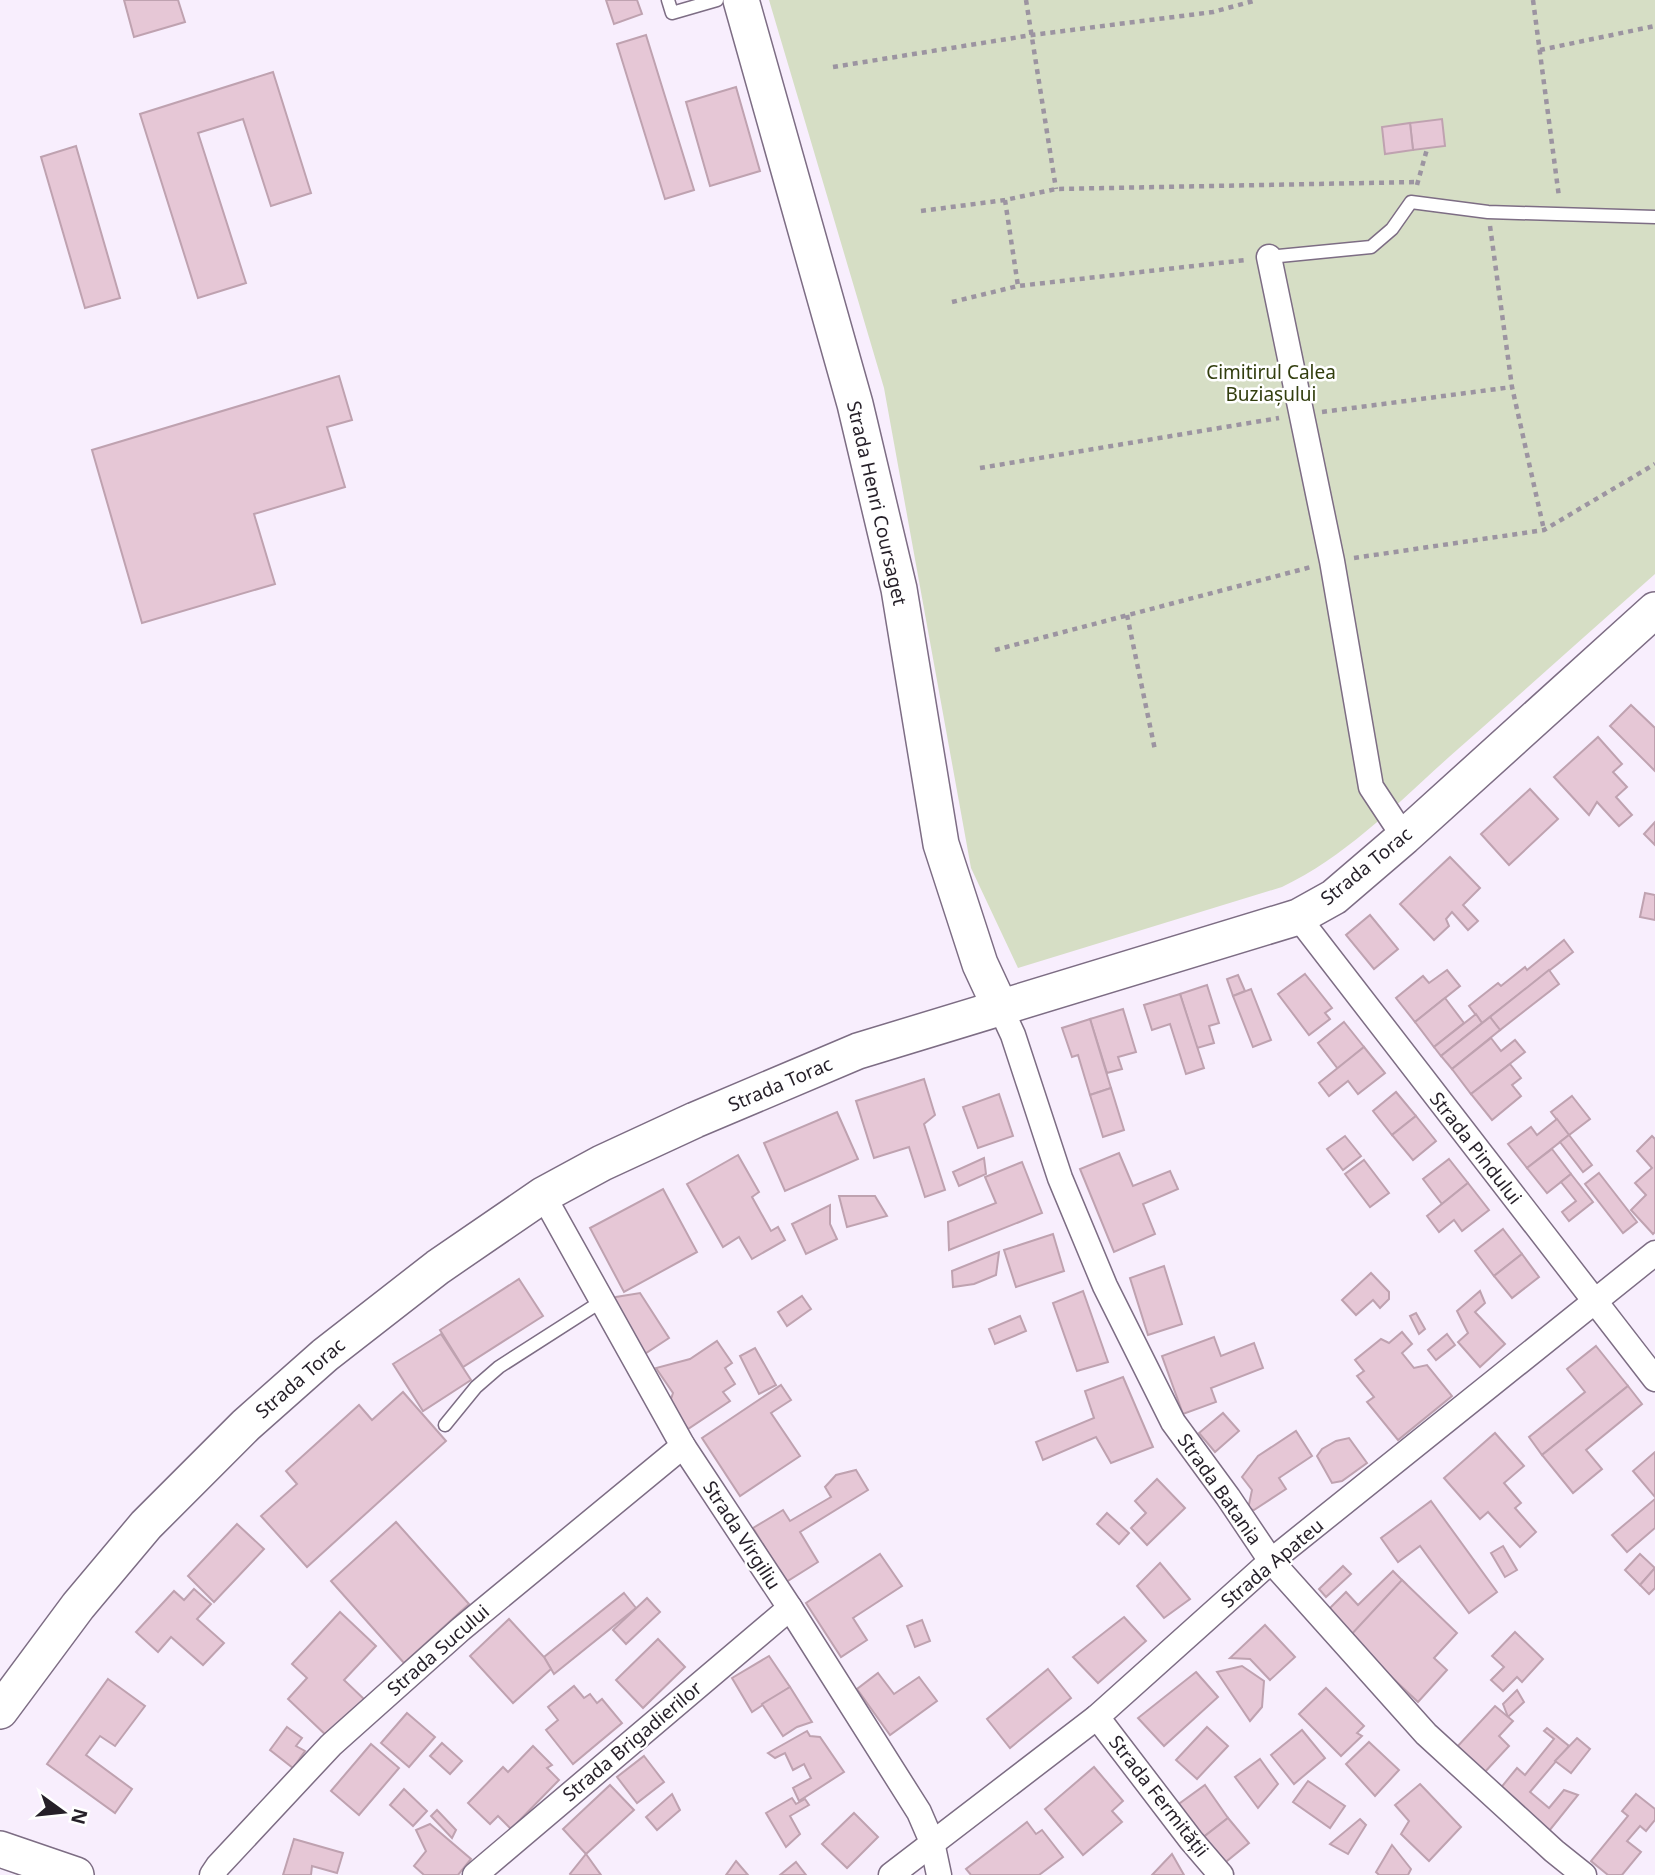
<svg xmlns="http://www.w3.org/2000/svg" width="1655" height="1875" viewBox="0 0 1655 1875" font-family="'Noto Sans',sans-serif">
	<rect width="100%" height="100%" fill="#f8eefd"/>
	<path fill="#d6dec5" d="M 769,0 L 1655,0 L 1655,574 C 1586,635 1518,696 1449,757 C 1397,804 1345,857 1282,887 L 1018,968 L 971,868 L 884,388 Z"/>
	<g fill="#e6c7d6" stroke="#bfa2b0" stroke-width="2">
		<polygon points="124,0 178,0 185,22 134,37"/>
		<polygon points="606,0 637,0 642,14 614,24"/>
		<polygon points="646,35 694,190 665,199 617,44"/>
		<polygon points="273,72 311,193 271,206 243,119 198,133 246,283 198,298 140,114"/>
		<polygon points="736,87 760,171 710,186 686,102"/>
		<polygon points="1442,119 1445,146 1413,150 1410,123"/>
		<polygon points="1410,123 1413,150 1385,154 1382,127"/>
		<polygon points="76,146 120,298 85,308 41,157"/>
		<polygon points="339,376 352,420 327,427 345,487 254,514 275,584 142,623 92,450"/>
		<polygon points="1631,705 1655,728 1655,771 1610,726"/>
		<polygon points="1598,737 1622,764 1613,772 1627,787 1616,797 1632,815 1619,826 1597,802 1589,815 1554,777"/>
		<polygon points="1530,789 1558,819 1509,865 1481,834"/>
		<polygon points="1655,822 1655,845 1644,834"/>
		<polygon points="1450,857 1480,888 1463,905 1478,921 1468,930 1452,912 1446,919 1449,926 1434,940 1400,904"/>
		<polygon points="1645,893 1655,895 1655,920 1640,917"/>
		<polygon points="1370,915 1398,949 1374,969 1346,935"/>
		<polygon points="1564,940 1573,952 1482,1023 1469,1006 1498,983 1501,986 1525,967 1527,970"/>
		<polygon points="1447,970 1460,986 1415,1022 1396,998 1423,976 1429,983"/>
		<polygon points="1549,970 1559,984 1500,1030 1490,1017"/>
		<polygon points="1305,974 1332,1008 1325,1013 1330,1019 1309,1035 1278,994"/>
		<polygon points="1238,975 1245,991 1233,996 1227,979"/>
		<polygon points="1207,985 1219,1023 1209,1026 1214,1043 1197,1048 1180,994"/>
		<polygon points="1251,989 1271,1040 1253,1047 1233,996"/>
		<polygon points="1180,994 1204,1068 1186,1074 1170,1024 1152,1030 1144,1005"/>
		<polygon points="1445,998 1464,1023 1434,1047 1415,1022"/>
		<polygon points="1123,1009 1136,1052 1118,1057 1122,1069 1107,1073 1090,1019"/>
		<polygon points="1476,1014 1482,1023 1441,1056 1434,1047"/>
		<polygon points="1490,1017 1500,1030 1452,1069 1441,1056"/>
		<polygon points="1090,1019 1111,1088 1090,1095 1078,1055 1072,1057 1062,1028"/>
		<polygon points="1344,1022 1364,1047 1338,1069 1318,1043"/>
		<polygon points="1491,1038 1501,1051 1515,1040 1525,1052 1471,1094 1452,1069"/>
		<polygon points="1364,1047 1385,1073 1358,1094 1348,1081 1329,1096 1319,1083"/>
		<polygon points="1510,1064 1521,1078 1512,1085 1521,1096 1492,1120 1471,1094"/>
		<polygon points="924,1079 935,1115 924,1124 945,1190 925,1197 909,1147 874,1158 856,1101"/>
		<polygon points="1111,1088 1124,1130 1103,1137 1090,1095"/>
		<polygon points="1396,1092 1416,1116 1392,1135 1373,1111"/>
		<polygon points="999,1094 1013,1136 978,1148 963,1107"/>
		<polygon points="1572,1096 1590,1119 1569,1135 1551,1112"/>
		<polygon points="837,1112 858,1159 785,1191 764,1143"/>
		<polygon points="1416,1116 1436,1141 1413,1160 1392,1135"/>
		<polygon points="1557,1119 1569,1135 1527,1168 1508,1144 1531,1127 1537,1135"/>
		<polygon points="1569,1135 1592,1165 1583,1172 1560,1142"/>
		<polygon points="1345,1136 1361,1156 1343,1170 1327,1149"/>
		<polygon points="1652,1136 1655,1139 1655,1232 1653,1234 1631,1210 1646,1195 1635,1183 1652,1168 1637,1151"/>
		<polygon points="1552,1149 1571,1174 1547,1193 1527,1168"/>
		<polygon points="1119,1153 1133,1186 1170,1171 1178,1189 1143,1204 1155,1234 1114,1252 1080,1169"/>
		<polygon points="738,1155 759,1192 752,1197 771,1231 778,1227 785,1240 752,1259 739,1237 723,1247 687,1184"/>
		<polygon points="984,1158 986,1174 959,1186 953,1172"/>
		<polygon points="1449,1159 1468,1183 1442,1204 1423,1179"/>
		<polygon points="1364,1160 1389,1193 1370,1207 1345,1174"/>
		<polygon points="1022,1162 1042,1213 949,1250 948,1222 996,1203 985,1177"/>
		<polygon points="1599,1173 1637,1222 1623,1233 1585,1184"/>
		<polygon points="1571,1174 1593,1202 1569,1221 1562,1212 1576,1201 1561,1182"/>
		<polygon points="1468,1183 1489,1210 1462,1231 1454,1220 1439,1232 1427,1216"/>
		<polygon points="663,1189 697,1252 624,1292 590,1228"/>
		<polygon points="839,1196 875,1196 887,1216 847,1227"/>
		<polygon points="830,1205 830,1224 837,1239 806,1254 792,1224"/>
		<polygon points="1503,1229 1522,1254 1494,1276 1475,1251"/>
		<polygon points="1053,1234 1064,1271 1016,1287 1004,1250"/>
		<polygon points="999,1252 996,1275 974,1284 953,1287 952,1271"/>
		<polygon points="1522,1254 1539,1277 1512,1298 1494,1276"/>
		<polygon points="1164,1266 1182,1324 1148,1335 1130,1278"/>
		<polygon points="1371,1273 1389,1292 1389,1299 1380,1308 1373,1300 1356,1315 1342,1300"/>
		<polygon points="519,1279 543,1316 463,1367 440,1330"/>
		<polygon points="1083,1291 1108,1362 1077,1371 1053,1303"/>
		<polygon points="1480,1291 1485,1303 1475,1312 1505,1344 1480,1367 1458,1342 1468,1333 1457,1311"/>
		<polygon points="640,1293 669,1338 643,1355 610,1304 616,1297"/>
		<polygon points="802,1296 811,1309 787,1326 778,1312"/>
		<polygon points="1416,1313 1425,1329 1419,1334 1410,1316"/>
		<polygon points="1020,1316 1026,1331 995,1344 989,1329"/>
		<polygon points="1402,1332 1412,1344 1402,1353 1414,1368 1427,1365 1452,1396 1398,1440 1367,1402 1374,1397 1357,1376 1364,1371 1355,1360 1381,1339 1389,1343"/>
		<polygon points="441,1334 471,1380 423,1411 393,1364"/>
		<polygon points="1447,1334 1455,1345 1436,1360 1428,1350"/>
		<polygon points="1214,1337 1221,1356 1254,1343 1263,1368 1211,1388 1216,1402 1183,1414 1162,1356"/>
		<polygon points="717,1341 732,1363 725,1368 735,1384 723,1392 730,1401 688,1429 670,1402 673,1393 656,1368 690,1359"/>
		<polygon points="1596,1346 1628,1386 1542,1455 1529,1437 1585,1392 1567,1369"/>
		<polygon points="755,1348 776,1385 759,1394 740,1356"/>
		<polygon points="1123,1377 1153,1447 1111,1463 1096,1437 1043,1460 1036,1442 1094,1418 1085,1391"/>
		<polygon points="781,1385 791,1400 771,1413 800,1456 740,1496 702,1438"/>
		<polygon points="1628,1386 1642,1404 1586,1450 1602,1469 1573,1493 1542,1455"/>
		<polygon points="403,1392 446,1441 307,1567 261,1516 297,1484 286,1471 359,1405 372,1420"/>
		<polygon points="1223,1413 1239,1431 1215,1452 1199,1433"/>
		<polygon points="1296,1431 1312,1456 1279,1478 1286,1489 1254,1510 1248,1509 1252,1490 1242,1477 1258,1456"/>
		<polygon points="1495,1433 1524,1466 1504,1483 1521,1503 1515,1508 1536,1532 1520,1547 1488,1512 1480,1519 1444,1478"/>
		<polygon points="1349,1438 1367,1463 1342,1481 1332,1483 1317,1456 1322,1449 1336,1441"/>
		<polygon points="1655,1452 1655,1497 1633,1471"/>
		<polygon points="856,1470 868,1490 800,1532 818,1562 786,1582 753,1528 783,1510 790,1521 831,1497 825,1487 836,1475"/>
		<polygon points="1157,1479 1185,1508 1147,1545 1131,1528 1146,1513 1135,1501"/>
		<polygon points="1655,1499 1655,1528 1627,1552 1612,1535"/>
		<polygon points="1431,1501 1497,1592 1469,1613 1420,1546 1398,1562 1381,1538"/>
		<polygon points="1107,1513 1129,1533 1119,1544 1097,1524"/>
		<polygon points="396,1522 469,1604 404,1663 331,1581"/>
		<polygon points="237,1524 264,1549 214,1602 188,1576"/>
		<polygon points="1503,1546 1517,1570 1505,1577 1491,1553"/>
		<polygon points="880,1554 902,1586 853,1618 867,1640 841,1657 806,1603"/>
		<polygon points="1640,1554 1655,1568 1640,1585 1625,1570"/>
		<polygon points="1160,1563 1190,1599 1164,1618 1137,1586"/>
		<polygon points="1343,1566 1351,1574 1326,1597 1319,1589"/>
		<polygon points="1655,1568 1655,1588 1649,1594 1640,1585"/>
		<polygon points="1393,1571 1406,1584 1354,1636 1328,1610 1346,1592 1358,1605"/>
		<polygon points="1402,1580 1457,1633 1434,1658 1447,1670 1418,1702 1349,1637"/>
		<polygon points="194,1589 211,1604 197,1619 224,1643 203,1665 171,1637 158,1652 136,1632 174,1591 184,1600"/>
		<polygon points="624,1593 636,1608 554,1674 544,1657"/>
		<polygon points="647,1598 660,1612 626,1644 613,1630"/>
		<polygon points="340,1612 376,1646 344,1680 365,1700 329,1738 288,1699 307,1678 292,1664"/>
		<polygon points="1124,1617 1146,1641 1098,1683 1073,1657"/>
		<polygon points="509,1619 544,1657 551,1669 513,1703 470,1656"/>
		<polygon points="922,1620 930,1641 915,1647 907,1626"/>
		<polygon points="1265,1625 1295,1657 1270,1680 1250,1659 1230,1658"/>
		<polygon points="1515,1632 1543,1659 1522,1682 1517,1677 1503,1691 1491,1680 1504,1667 1492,1656"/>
		<polygon points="658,1639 685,1667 643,1708 616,1680"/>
		<polygon points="769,1656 790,1687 752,1712 732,1678"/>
		<polygon points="1242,1666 1264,1681 1262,1707 1250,1721 1217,1672"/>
		<polygon points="1048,1669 1071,1698 1010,1748 987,1719"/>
		<polygon points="1196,1672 1218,1697 1164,1746 1138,1718"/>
		<polygon points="878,1673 894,1694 919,1677 937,1701 890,1735 857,1689"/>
		<polygon points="108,1679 145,1706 115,1746 100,1736 86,1755 132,1789 115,1813 47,1764"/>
		<polygon points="574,1686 584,1698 590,1694 597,1703 602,1699 622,1723 573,1764 546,1730 558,1720 548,1707"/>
		<polygon points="790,1687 812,1722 797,1727 783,1736 762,1704"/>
		<polygon points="1326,1688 1364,1726 1357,1733 1362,1736 1341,1756 1299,1714"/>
		<polygon points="1517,1690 1524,1702 1508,1717 1503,1704"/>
		<polygon points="1495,1706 1513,1721 1499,1736 1509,1746 1483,1774 1456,1748"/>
		<polygon points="407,1713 435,1737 409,1767 381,1743"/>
		<polygon points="287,1727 302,1738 296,1746 305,1751 293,1768 270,1750"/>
		<polygon points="1207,1727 1228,1746 1197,1779 1176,1760"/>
		<polygon points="1547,1728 1569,1746 1530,1792 1549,1808 1564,1790 1578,1795 1549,1831 1499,1790 1517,1768 1525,1775 1554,1739 1544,1731"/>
		<polygon points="1302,1730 1325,1758 1294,1784 1271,1755"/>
		<polygon points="807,1731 810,1736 820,1737 844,1772 799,1801 793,1788 811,1778 804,1764 793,1770 785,1753 775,1758 768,1753"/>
		<polygon points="1577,1738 1590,1749 1571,1773 1555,1761"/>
		<polygon points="1369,1742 1399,1770 1375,1796 1346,1764"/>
		<polygon points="442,1743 462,1761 450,1774 430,1756"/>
		<polygon points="371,1744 399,1768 359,1815 331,1791"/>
		<polygon points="533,1746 552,1765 547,1768 559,1780 511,1829 498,1816 490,1824 468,1803 503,1767 508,1772"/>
		<polygon points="644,1756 664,1782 637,1803 617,1777"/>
		<polygon points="1260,1759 1278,1784 1258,1808 1235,1777"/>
		<polygon points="1094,1767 1123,1801 1112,1811 1122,1822 1083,1855 1045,1809"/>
		<polygon points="1308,1781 1345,1806 1330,1828 1293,1802"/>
		<polygon points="1420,1784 1461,1827 1429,1861 1401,1834 1409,1821 1395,1805"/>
		<polygon points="610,1785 634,1810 586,1854 563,1829"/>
		<polygon points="1205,1785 1228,1818 1201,1839 1176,1806"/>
		<polygon points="404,1789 427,1811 413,1826 390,1805"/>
		<polygon points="672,1794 680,1810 657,1830 646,1817"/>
		<polygon points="1636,1794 1655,1809 1655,1820 1646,1831 1640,1826 1627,1841 1641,1852 1622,1875 1608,1875 1591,1861 1628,1816 1622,1811"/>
		<polygon points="792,1798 796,1804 805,1799 809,1805 790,1816 800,1834 786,1847 766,1813"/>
		<polygon points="437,1810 456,1830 452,1838 431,1816"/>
		<polygon points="854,1813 878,1837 847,1868 822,1844"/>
		<polygon points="1228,1818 1249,1843 1222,1865 1201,1839"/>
		<polygon points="1360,1819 1366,1825 1348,1854 1330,1844"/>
		<polygon points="1027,1822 1036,1834 1042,1830 1063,1857 1039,1875 971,1875 966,1869"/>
		<polygon points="430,1824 471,1859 458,1875 424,1875 414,1866 426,1851 416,1830"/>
		<polygon points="294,1839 343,1853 337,1873 312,1866 311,1875 283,1875"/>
		<polygon points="1392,1845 1411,1869 1408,1875 1379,1875 1376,1872"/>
		<polygon points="586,1854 601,1875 571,1875 570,1874"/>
		<polygon points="1172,1854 1184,1875 1152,1875"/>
		<polygon points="736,1861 748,1875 726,1875"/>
		<polygon points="796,1862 806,1875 780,1875"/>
	</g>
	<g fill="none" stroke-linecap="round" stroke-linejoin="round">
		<g stroke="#7d6d84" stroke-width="15">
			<g id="lane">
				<polyline points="668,0 672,13 717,0"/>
				<polyline points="1269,257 1371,247 1392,229 1411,202 1488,212 1655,217"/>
				<polyline points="445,1425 476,1387 499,1367 602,1301"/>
			</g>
		</g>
		<g stroke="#7d6d84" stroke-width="27">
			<g id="street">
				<polyline points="1269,257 1332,561 1371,787 1404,837"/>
				<polyline points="1298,917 1655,1379"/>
				<polyline points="1000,1007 1013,1035 1060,1178 1105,1286 1173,1422 1228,1497 1271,1561 1426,1734 1554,1851 1584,1875"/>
				<polyline points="543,1195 683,1446 790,1608 919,1812 932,1842 939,1875"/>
				<polyline points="1097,1717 1191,1840 1221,1875"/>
				<polyline points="212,1875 218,1866 331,1745 461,1629 683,1446"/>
				<polyline points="475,1875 790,1608"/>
				<polyline points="891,1875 1097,1717 1271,1561 1655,1253"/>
			</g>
		</g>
		<g stroke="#7d6d84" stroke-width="38">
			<g id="secondary">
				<polyline points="741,0 855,404 899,589 941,844 980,964 1000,1007"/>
				<polyline points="0,1711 78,1606 146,1525 246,1425 325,1355 438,1267 543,1195 602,1163 695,1120 858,1051 1298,917 1334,897 1404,837 1655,610"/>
				<polyline points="0,1849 76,1875"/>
			</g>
		</g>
		<g stroke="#9c94a1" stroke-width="4.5" stroke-dasharray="5 5" stroke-linecap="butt">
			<polyline points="1026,0 1056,189"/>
			<polyline points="1533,0 1559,197"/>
			<polyline points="1540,50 1655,26"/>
			<polyline points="833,67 1032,35 1213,12 1257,0"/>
			<polyline points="1417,185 1427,149"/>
			<polyline points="1005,200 1018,286"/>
			<polyline points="921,211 1005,200 1056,189 1418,182"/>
			<polyline points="1490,226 1512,387 1544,530"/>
			<polyline points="952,302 1018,286 1246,260"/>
			<polyline points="1322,412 1512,387"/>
			<polyline points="980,468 1279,418"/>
			<polyline points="1354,558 1544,530 1655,464"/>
			<polyline points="1127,615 1155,750"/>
			<polyline points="995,650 1311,567"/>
		</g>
		<use href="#lane" stroke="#fff" stroke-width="12"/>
		<use href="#street" stroke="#fff" stroke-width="24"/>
		<use href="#secondary" stroke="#fff" stroke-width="35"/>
	</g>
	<g text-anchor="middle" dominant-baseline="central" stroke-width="5" stroke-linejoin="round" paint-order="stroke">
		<g font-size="19" fill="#323e0e" stroke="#fff">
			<text x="1271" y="372">Cimitirul Calea<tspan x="1271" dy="22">Buziașului</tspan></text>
		</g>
		<g font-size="19" fill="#251f28" stroke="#fff">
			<text transform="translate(877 503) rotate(77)">Strada Henri Coursaget</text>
			<text transform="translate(1366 866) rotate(-39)">Strada Torac</text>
			<text transform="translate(780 1084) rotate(-23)">Strada Torac</text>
			<text transform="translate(1476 1148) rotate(52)">Strada Pindului</text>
			<text transform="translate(300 1378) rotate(-41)">Strada Torac</text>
			<text transform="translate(1220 1489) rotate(55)">Strada Batania</text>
			<text transform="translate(742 1535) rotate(57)">Strada Virgiliu</text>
			<text transform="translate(1272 1563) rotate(-40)">Strada Apateu</text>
			<text transform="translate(438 1650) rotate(-41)">Strada Sucului</text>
			<text transform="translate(632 1741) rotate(-40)">Strada Brigadierilor</text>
			<text transform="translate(1159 1796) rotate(52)">Strada Fermității</text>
		</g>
	</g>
	<g transform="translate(63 1812) rotate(105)" stroke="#ffffff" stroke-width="5" paint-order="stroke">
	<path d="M0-5L12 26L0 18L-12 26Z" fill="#251f28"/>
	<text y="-10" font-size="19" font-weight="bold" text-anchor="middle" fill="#251f28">N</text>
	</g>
</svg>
